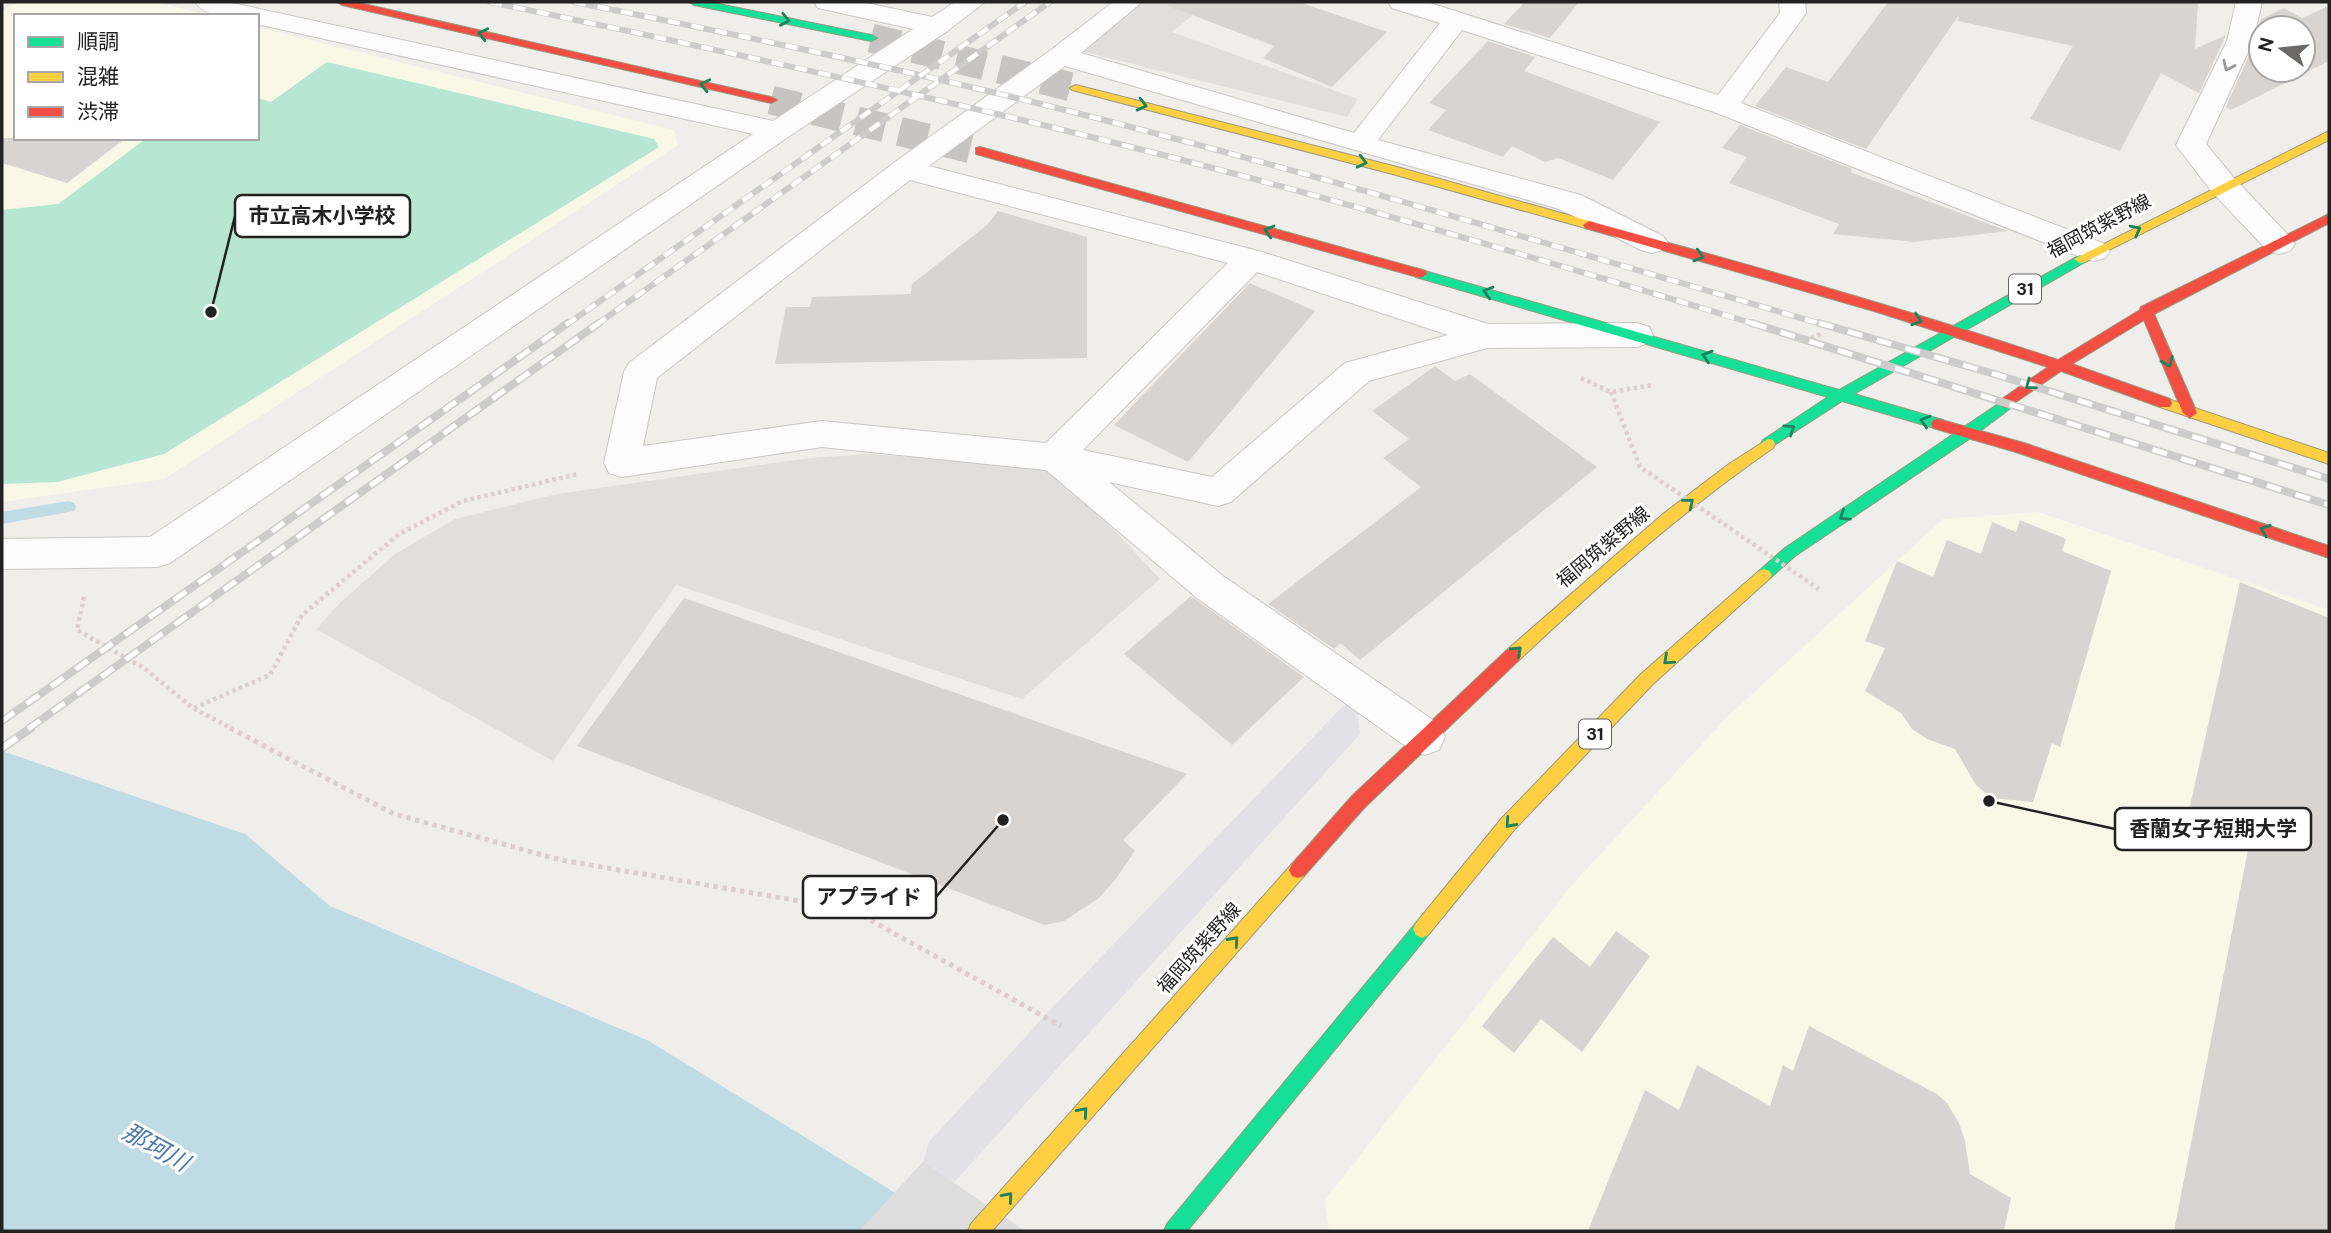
<svg xmlns="http://www.w3.org/2000/svg" width="2331" height="1233" viewBox="0 0 2331 1233" font-family="'DM Sans','Noto Sans JP',sans-serif">
	<rect width="100%" height="100%" fill="#f0eeeb"/>
	<g fill="#f8f7e8">
		<polygon points="16,2 156,2 212,16 16,16 16,138 257,138 257,27 674,130 678,145 164,479 2,502 2,11"/>
		<polygon points="2038,512 2329,610 2329,1231 1329,1231 1325,1200 1571,886 1727,717 1943,519"/>
	</g>
	<polygon fill="#b7e6d2" points="327,62 654,139 659,147 164,454 57,482 2,484 2,210 58,204 147,138 257,138 257,98 271,102"/>
	<g fill="#e0dfde">
		<polygon points="1143,2 1209,2 1172,32 1358,99 1347,117 1084,52 1086,45"/>
		<polygon points="870,454 1055,467 1160,579 1022,699 676,585 553,761 316,629 341,602 395,554 455,519 557,494 810,458"/>
	</g>
	<polygon fill="#e2e1e5" points="1349,700 1358,712 1360,734 910,1231 859,1231 923,1162 929,1142 1051,1009"/>
	<polygon fill="#bfdbe3" points="2,751 245,834 330,906 649,1041 957,1231 2,1231"/>
	<polygon fill="#dedddd" points="923,1162 1025,1231 859,1231"/>
	<g fill="none" stroke-linecap="round" stroke-linejoin="round">
		<polygon fill="#bfdbe3" fill-rule="evenodd" points="69,501 74,503 76,507 74,511 2,524 2,512"/>
	</g>
	<g fill="#d7d4d2" fill-rule="evenodd">
		<polygon points="1169,2 1299,2 1387,32 1332,87 1263,58 1274,46 1168,6"/>
		<polygon points="1525,2 1579,2 1550,38 1504,24"/>
		<polygon points="1888,2 2198,2 2195,49 2226,35 2199,93 2161,73 2120,151 2030,119 2073,46 1958,21 1959,15 1866,149 1755,106 1786,67 1828,82"/>
		<path d="M 2329,6 L 2329,61 L 2231,110 L 2226,107 L 2255,42 L 2261,19 L 2284,8 L 2302,18 ZM 2261,28 L 2303,28 L 2303,70 L 2261,70 Z"/>
		<polygon points="1488,41 1535,57 1524,71 1660,122 1613,180 1558,158 1545,162 1512,146 1503,157 1428,130 1446,110 1429,103"/>
		<polygon points="1740,125 1852,169 1850,172 2008,231 1914,242 1833,234 1839,224 1729,183 1747,157 1722,148"/>
		<polygon points="2,138 126,138 67,183 2,163"/>
		<polygon points="998,211 1087,237 1087,358 775,364 786,307 810,307 812,297 911,294 912,284 987,225"/>
		<polygon points="1250,283 1315,311 1188,462 1114,425"/>
		<polygon points="1435,366 1455,381 1470,374 1597,467 1360,660 1340,643 1334,649 1268,604 1421,487 1383,458 1409,439 1372,411"/>
		<polygon points="2020,520 2066,539 2062,551 2111,571 2060,747 2052,743 2033,802 1992,798 1976,785 1955,749 1927,739 1912,729 1901,713 1865,691 1885,648 1865,641 1897,561 1933,577 1947,540 1981,554 1992,522 2016,532"/>
		<polygon points="2240,582 2329,618 2329,1231 2174,1231 2251,834 2190,806"/>
		<polygon points="1191,596 1304,677 1232,745 1124,654"/>
		<polygon points="684,598 1187,774 1123,840 1135,851 1115,880 1099,898 1064,921 1045,925 577,746"/>
		<polygon points="1616,931 1650,956 1582,1052 1541,1019 1514,1053 1482,1026 1553,937 1590,967"/>
		<polygon points="1809,1026 1937,1094 1947,1103 1959,1123 1965,1141 1970,1174 2011,1198 2004,1231 1588,1231 1645,1090 1679,1110 1697,1065 1770,1106 1783,1065 1793,1071"/>
	</g>
	<g fill="none" stroke-linecap="round" stroke-linejoin="round">
		<g stroke="#c7c5c3" stroke-width="29" stroke-dasharray="29 15" stroke-linecap="butt">
			<polyline points="871,38 1076,88"/>
			<polyline points="771,100 980,151"/>
		</g>
		<g stroke="#c9c8c7" stroke-width="2">
			<g id="street">
				<path d="M 195,2 L 228,2 L 773,121 L 913,29 L 818,8 L 814,2 L 862,2 L 932,17 L 955,2 L 985,2 L 946,32 L 788,137 L 170,563 L 157,567 L 2,569 L 2,539 L 150,537 L 753,134 L 257,24 L 257,16 C 237,16 208,21 195,2 Z"/>
				<path d="M 1113,2 L 1142,2 L 1081,53 L 1354,133 L 1440,23 L 1392,8 L 1388,2 L 1427,2 L 1718,95 L 1780,13 L 1779,2 L 1805,2 L 1806,13 L 1741,103 L 2105,244 L 2110,251 L 2105,258 L 2094,261 L 2083,258 L 1714,112 L 1462,30 L 1378,140 L 1581,195 L 1663,236 L 1668,243 L 1663,250 L 1652,253 L 1641,250 L 1559,209 L 1065,66 L 929,166 L 1262,252 L 1488,324 L 1637,323 L 1649,327 L 1653,335 L 1649,343 L 1637,347 L 1487,348 L 1369,381 L 1231,502 L 1218,506 L 1109,482 L 1223,576 L 1439,724 L 1445,737 L 1439,750 L 1425,755 L 1411,750 L 1197,598 L 1046,470 L 822,447 L 622,477 L 609,473 L 604,463 L 624,372 L 629,363 L 895,162 L 1051,50 ZM 910,180 L 1228,263 L 1046,443 L 822,421 L 643,446 L 657,378 ZM 1257,272 L 1448,335 L 1345,363 L 1212,477 L 1083,450 Z"/>
				<polygon points="2236,2 2262,2 2253,41 2206,144 2234,178 2290,237 2295,244 2290,251 2279,254 2268,251 2212,192 2176,145 2227,41"/>
			</g>
		</g>
		<g stroke="#999a82" stroke-width="2">
			<g id="fast">
				<polygon points="689,2 709,2 871,35 877,38 871,41 694,5"/>
				<polygon points="2080,255 2086,259 2085,262 1854,394 1943,420 1945,424 1943,428 1938,429 1842,401 1768,449 1763,448 1761,444 1763,440 1828,397 1416,277 1415,274 1421,270 1839,390"/>
				<polygon points="2007,398 2012,399 2014,403 2012,407 1972,437 1795,556 1769,579 1759,579 1756,575 1759,571 1785,548"/>
				<polygon points="1422,920 1428,923 1431,929 1428,935 1187,1231 1164,1231 1167,1224 1416,923"/>
			</g>
		</g>
		<g stroke="#999a82" stroke-width="2">
			<g id="slow">
				<polygon points="1076,85 1397,167 1593,222 1595,225 1589,229 1389,173 1072,90 1070,88"/>
				<polygon points="2329,131 2329,140 2085,262 2080,263 2074,259"/>
				<polygon points="2165,398 2329,453 2329,464 2160,407 2158,403 2160,399"/>
				<path d="M 1768,439 L 1773,440 L 1775,444 L 1773,448 C 1682,511 1600,584 1519,660 L 1513,662 L 1507,660 L 1505,655 L 1507,650 L 1663,514 L 1729,464 Z"/>
				<polygon points="1764,569 1769,571 1772,575 1769,579 1653,684 1514,830 1428,935 1422,938 1416,935 1413,929 1416,923 1502,818 1641,674 1759,571"/>
				<polygon points="1298,862 1304,864 1307,870 1304,876 992,1231 968,1231 971,1224 1292,864"/>
			</g>
		</g>
		<g stroke="#999a82" stroke-width="2">
			<g id="jam">
				<polygon points="337,2 355,2 771,97 777,100 771,103 342,5"/>
				<polygon points="980,147 1426,271 1427,274 1421,278 976,154 976,148"/>
				<path d="M 2329,214 L 2329,223 L 2154,314 L 2197,413 L 2190,418 L 2183,413 L 2144,320 L 2072,364 L 2170,399 L 2172,403 L 2170,407 L 2160,407 L 2061,371 L 2007,408 L 2002,407 L 2000,403 L 2002,399 L 2048,367 L 1874,311 L 1585,228 L 1583,225 L 1589,221 C 1746,264 1904,308 2058,360 L 2140,310 L 2141,307 Z"/>
				<polygon points="1938,419 2024,443 2329,546 2329,558 2016,452 1933,428 1931,424 1933,420"/>
				<polygon points="1513,648 1519,650 1521,655 1519,660 1364,808 1304,876 1298,878 1292,876 1289,870 1292,864 1352,796 1507,650"/>
			</g>
		</g>
		<g stroke="#dccecd" stroke-width="4.5" stroke-dasharray="3.5 3.5" stroke-linecap="butt">
			<polyline points="1805,342 1822,333"/>
			<polyline points="1581,378 1611,392 1653,385"/>
			<polyline points="84,597 77,630 144,668 193,708 233,729"/>
			<polyline points="194,708 270,675 302,615 399,534 463,501 578,474"/>
		</g>
		<polyline stroke="#dccecd" stroke-width="5" stroke-dasharray="4.5 4.5" stroke-linecap="butt" points="230,728 394,814 561,860 852,910 1061,1026"/>
		<use href="#street" fill="#fdfcfc" fill-rule="evenodd"/>
		<use href="#fast" fill="#16e098" fill-rule="evenodd"/>
		<use href="#slow" fill="#ffcf43" fill-rule="evenodd"/>
		<use href="#jam" fill="#f24e42" fill-rule="evenodd"/>
		<g stroke="#ccc" stroke-width="6">
			<g id="rail-far2">
				<path d="M 490,2 C 711,48 932,96 1151,152 C 1355,204 1556,264 1758,325"/>
				<path d="M 574,2 C 729,33 884,65 1037,103 C 1302,169 1563,249 1825,325"/>
				<polyline points="566,325 1025,2"/>
				<polyline points="596,325 1050,2"/>
			</g>
		</g>
		<g stroke="#ccc" stroke-width="8">
			<g id="rail-far1">
				<polyline points="1752,323 2329,505"/>
				<polyline points="1819,323 2001,376 2329,479"/>
				<polyline points="2,721 568,323"/>
				<polyline points="28,729 599,323"/>
			</g>
		</g>
		<g stroke="#ccc" stroke-width="9">
			<polyline id="rail" points="2,748 31,728"/>
		</g>
		<use href="#rail-far2" stroke="#fff" stroke-width="4.5" stroke-dasharray="12" stroke-linecap="butt"/>
		<use href="#rail-far1" stroke="#fff" stroke-width="5" stroke-dasharray="15" stroke-linecap="butt"/>
		<use href="#rail" stroke="#fff" stroke-width="6" stroke-dasharray="18" stroke-linecap="butt"/>
		<polyline stroke="#dccecd" stroke-width="4.5" stroke-dasharray="3.5 3.5" stroke-linecap="butt" points="1611,392 1640,467 1819,589"/>
	</g>
	<defs><path id="oneway-chevron" d="M-2-3.5L2.5 0L-2 3.5" fill="none" stroke-width="1.6" stroke-linecap="round" stroke-linejoin="round" transform="scale(1.75)"/></defs>
	<g stroke="#1c815d">
		<use href="#oneway-chevron" transform="translate(785 20) rotate(11)"/>
		<use href="#oneway-chevron" transform="translate(483 34) rotate(-167)"/>
		<use href="#oneway-chevron" transform="translate(705 85) rotate(-167)"/>
		<use href="#oneway-chevron" transform="translate(1142 105) rotate(14)"/>
		<use href="#oneway-chevron" transform="translate(1362 162) rotate(14)"/>
		<use href="#oneway-chevron" transform="translate(2136 230) rotate(-27)"/>
		<use href="#oneway-chevron" transform="translate(1269 231) rotate(-165)"/>
		<use href="#oneway-chevron" transform="translate(1699 256) rotate(16)"/>
		<use href="#oneway-chevron" transform="translate(1488 292) rotate(-164)"/>
		<use href="#oneway-chevron" transform="translate(1917 320) rotate(18)"/>
		<use href="#oneway-chevron" transform="translate(1707 356) rotate(-163)"/>
		<use href="#oneway-chevron" transform="translate(2168 362) rotate(66)"/>
		<use href="#oneway-chevron" transform="translate(2030 385) rotate(143)"/>
		<use href="#oneway-chevron" transform="translate(1925 421) rotate(-164)"/>
		<use href="#oneway-chevron" transform="translate(1790 429) rotate(-34)"/>
		<use href="#oneway-chevron" transform="translate(1689 503) rotate(-39)"/>
		<use href="#oneway-chevron" transform="translate(1844 516) rotate(146)"/>
		<use href="#oneway-chevron" transform="translate(2265 530) rotate(-161)"/>
		<use href="#oneway-chevron" transform="translate(1517 651) rotate(-43)"/>
		<use href="#oneway-chevron" transform="translate(1668 660) rotate(138)"/>
		<use href="#oneway-chevron" transform="translate(1510 823) rotate(132)"/>
		<use href="#oneway-chevron" transform="translate(1234 941) rotate(-48)"/>
		<use href="#oneway-chevron" transform="translate(1083 1112) rotate(-49)"/>
		<use href="#oneway-chevron" transform="translate(1008 1197) rotate(-49)"/>
	</g>
	<use stroke="#9a9a9a" href="#oneway-chevron" transform="translate(2228 66) rotate(115)"/>
	<g text-anchor="middle" dominant-baseline="central" stroke-width="6" stroke-linejoin="round" paint-order="stroke">
		<g fill="#fff" stroke="#646464" stroke-width="2">
			<rect x="2009" y="274.5" width="32" height="29" rx="5"/>
			<rect x="1579" y="719.5" width="32" height="29" rx="5"/>
		</g>
		<g font-size="18" font-weight="bold" fill="#222">
			<text x="2025" y="289">31</text>
			<text x="1595" y="734">31</text>
		</g>
		<g font-size="19" fill="#222" stroke="#fff">
			<text transform="translate(2099 226) rotate(-28)">福岡筑紫野線</text>
			<text transform="translate(1603 547) rotate(-40)">福岡筑紫野線</text>
			<text transform="translate(1199 948) rotate(-48)">福岡筑紫野線</text>
		</g>
		<g font-size="24" font-style="italic" fill="#4a7aab" stroke="#fff">
			<text transform="translate(156 1147) rotate(29)">那珂川</text>
		</g>
	</g>
	<path fill="none" stroke="#222" stroke-width="2.5" d="M211 312L235 216M1989 801L2115 829M1003 820L936 897"/>
	<g fill="#222" stroke="#fff" stroke-width="2.5">
		<circle cx="211" cy="312" r="7"/>
		<circle cx="1989" cy="801" r="7"/>
		<circle cx="1003" cy="820" r="7"/>
	</g>
	<g fill="#fff" stroke="#222" stroke-width="2.5">
		<rect x="235" y="195" width="175" height="42" rx="7"/>
		<rect x="2115" y="808" width="196" height="42" rx="7"/>
		<rect x="803" y="876" width="133" height="42" rx="7"/>
	</g>
	<g font-size="21" text-anchor="middle" font-weight="bold" fill="#222">
		<text x="322" y="223">市立高木小学校</text>
		<text x="2213" y="836">香蘭女子短期大学</text>
		<text x="869" y="904">アプライド</text>
	</g>
	<rect width="2331" height="1233" fill="none" stroke="#222222" stroke-width="7"/>
	<rect x="14" y="14" width="245" height="126" fill="#ffffff" stroke="#a7a7a7" stroke-width="2"/>
	<rect x="28" y="37" width="35" height="10" fill="#16e098" stroke="#a7a7a7" stroke-width="2"/>
	<text x="77" y="49" font-size="21" fill="#222222">順調</text>
	<rect x="28" y="72" width="35" height="10" fill="#ffcf43" stroke="#a7a7a7" stroke-width="2"/>
	<text x="77" y="84" font-size="21" fill="#222222">混雑</text>
	<rect x="28" y="107" width="35" height="10" fill="#f24e42" stroke="#a7a7a7" stroke-width="2"/>
	<text x="77" y="119" font-size="21" fill="#222222">渋滞</text>
	<g transform="translate(2282 49) rotate(285)"><circle r="33" fill="#ffffff" stroke="#a7a7a7" stroke-width="2"/>
	<path d="M0-5L12 26L0 18L-12 26Z" fill="#6a6968"/>
	<text y="-10" font-size="19" font-weight="bold" text-anchor="middle" fill="#222222">N</text>
	</g>
</svg>
